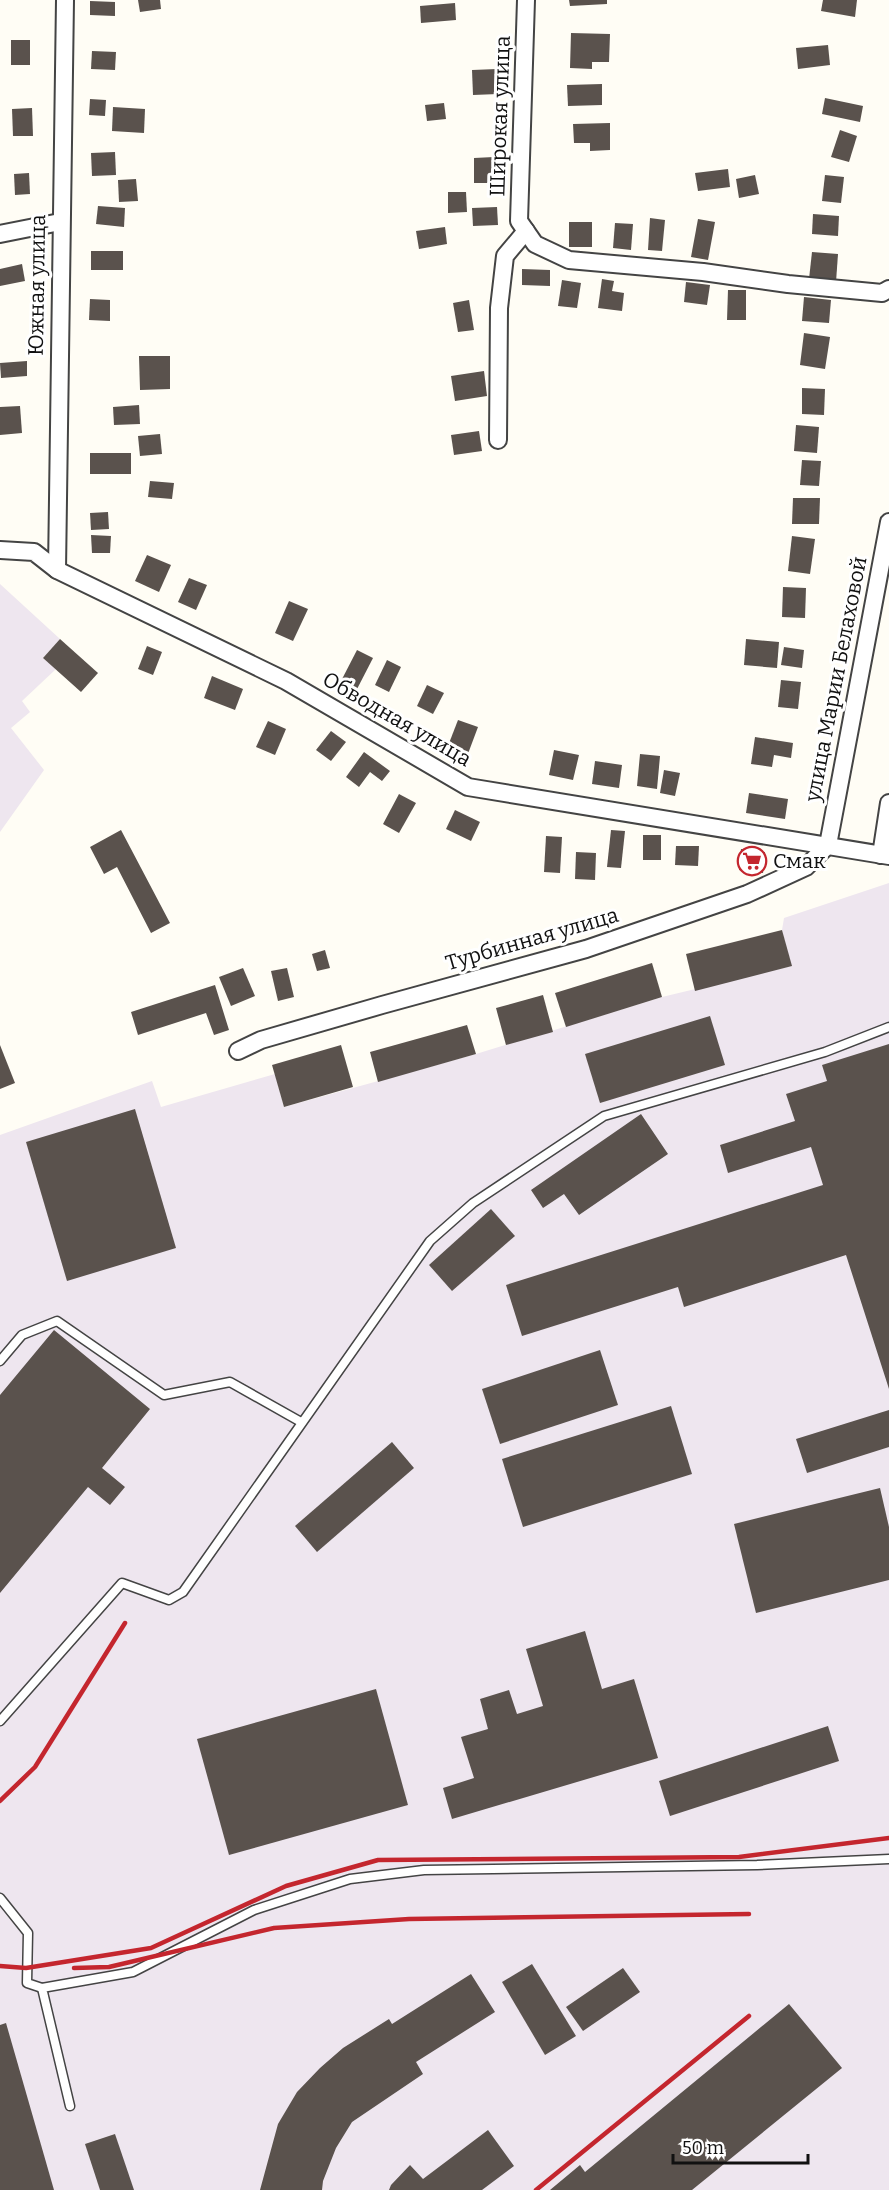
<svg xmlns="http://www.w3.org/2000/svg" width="889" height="2190" viewBox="0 0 889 2190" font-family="Bitter,serif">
	<rect width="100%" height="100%" fill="#fffdf5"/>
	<g fill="#eee6ef">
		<polygon points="0,584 60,639 43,658 56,669 22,701 30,712 11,728 44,770 0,832"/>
		<polygon points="889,883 889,2190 0,2190 0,1135 152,1081 161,1107 275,1074 284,1107 476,1054 662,997 791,966 782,930 784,918"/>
	</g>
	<g fill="#5a524d">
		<polygon points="138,0 160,0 161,9 140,12"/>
		<polygon points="569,0 607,0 607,4 570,6"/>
		<polygon points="823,0 857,0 855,17 821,11"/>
		<polygon points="90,1 115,2 115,16 90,15"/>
		<polygon points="455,3 456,20 421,23 420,6"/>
		<polygon points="571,33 610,34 609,62 592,62 592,69 570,68"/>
		<rect x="11" y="40" width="19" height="25"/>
		<polygon points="828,45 830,65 798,69 796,48"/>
		<polygon points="92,51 116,52 115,70 91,69"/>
		<polygon points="497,69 498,94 473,95 472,70"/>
		<polygon points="602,84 602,105 568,106 567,85"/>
		<polygon points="825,98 863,106 860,122 822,114"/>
		<polygon points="90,99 106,100 105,116 89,115"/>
		<polygon points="444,103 446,119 427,121 425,105"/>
		<polygon points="113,107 145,109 144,133 112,131"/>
		<polygon points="32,108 33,136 13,136 12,109"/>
		<polygon points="610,123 610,150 590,151 590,143 574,143 573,124"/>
		<polygon points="840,130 857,136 849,162 831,157"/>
		<polygon points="115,152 116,175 92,176 91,153"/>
		<polygon points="494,157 494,183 474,183 474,158"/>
		<polygon points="728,169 730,187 698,191 695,173"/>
		<polygon points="29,173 30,194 15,195 14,174"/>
		<polygon points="755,175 759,194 739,198 736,179"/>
		<polygon points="825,175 844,177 841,203 822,201"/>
		<polygon points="136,179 138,201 119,202 118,180"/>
		<polygon points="448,192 466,192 467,212 448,213"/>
		<polygon points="98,206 125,208 124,227 96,224"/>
		<polygon points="497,207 498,225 473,226 472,208"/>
		<polygon points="813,214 839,216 838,236 812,234"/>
		<polygon points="650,218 665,220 662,251 648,250"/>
		<polygon points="698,219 715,222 708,260 691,257"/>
		<rect x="569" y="222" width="23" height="25"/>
		<polygon points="615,223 633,224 631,250 613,248"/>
		<polygon points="445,227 447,244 419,249 416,231"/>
		<rect x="91" y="251" width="32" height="19"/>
		<polygon points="812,252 838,254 836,282 809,279"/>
		<polygon points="22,264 25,281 0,286 0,269"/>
		<polygon points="522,269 550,270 550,286 522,285"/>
		<polygon points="602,279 614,281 612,291 624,293 622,311 598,308"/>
		<polygon points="562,280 581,283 577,308 558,306"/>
		<polygon points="686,282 710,285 707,305 684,302"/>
		<polygon points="728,290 746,290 746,320 727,320"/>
		<polygon points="804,297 831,300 829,323 802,321"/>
		<polygon points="90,299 110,300 110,321 89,320"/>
		<polygon points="469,300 474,330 458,332 453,303"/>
		<polygon points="804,333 830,337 825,369 800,365"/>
		<polygon points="139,356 170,356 170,389 140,390"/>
		<polygon points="27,361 27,376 1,378 0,363"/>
		<polygon points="484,371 487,396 455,401 451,376"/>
		<polygon points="802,388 825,389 824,415 802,414"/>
		<polygon points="139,405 140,424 114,425 113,407"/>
		<polygon points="20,406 22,433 0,435 0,407"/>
		<polygon points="796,425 819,427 817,453 794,451"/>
		<polygon points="479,431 482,451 454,455 451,435"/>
		<polygon points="160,434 162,454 140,456 138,436"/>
		<rect x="90" y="453" width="41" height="21"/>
		<polygon points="802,460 821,461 819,486 800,485"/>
		<polygon points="150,481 174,483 172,499 148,497"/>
		<polygon points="793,498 820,498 819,524 792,524"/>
		<polygon points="108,512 109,529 91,530 90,513"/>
		<polygon points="91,535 111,536 110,553 92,553"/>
		<polygon points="792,536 815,539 810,574 788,571"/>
		<polygon points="147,555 171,565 159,592 135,581"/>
		<polygon points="189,578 207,585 196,610 178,602"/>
		<polygon points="783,587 806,588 805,618 782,617"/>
		<polygon points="289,601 308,609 293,641 275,633"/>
		<polygon points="60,639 98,673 81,692 43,658"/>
		<polygon points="746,639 779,642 777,668 744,665"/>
		<polygon points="147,646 162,652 153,675 138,669"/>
		<polygon points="784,647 804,650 802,668 781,665"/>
		<polygon points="357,650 373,658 356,691 340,683"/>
		<polygon points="387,660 401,667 389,692 375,685"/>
		<polygon points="212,676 243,689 235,710 204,698"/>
		<polygon points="781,680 801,682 798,709 778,707"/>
		<polygon points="427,685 444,693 433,714 417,706"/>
		<polygon points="458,720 478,727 466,759 446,751"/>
		<polygon points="268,721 286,729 275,755 256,747"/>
		<polygon points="331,731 346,742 331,761 316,750"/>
		<polygon points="755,737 793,743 791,758 774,755 772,767 751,764"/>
		<polygon points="554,750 579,755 573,780 549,775"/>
		<polygon points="364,752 390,771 382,781 370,772 359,787 346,777"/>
		<polygon points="640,754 660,756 657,789 637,786"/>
		<polygon points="595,761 622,765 619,788 592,784"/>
		<polygon points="664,770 680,773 675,796 660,793"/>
		<polygon points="749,793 788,799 785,819 746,813"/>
		<polygon points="399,794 416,803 399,833 383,824"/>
		<polygon points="455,810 480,822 471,841 446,829"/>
		<polygon points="121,830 170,923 151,933 117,867 104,874 90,847"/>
		<polygon points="611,830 625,831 621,868 607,867"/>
		<rect x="643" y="835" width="18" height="25"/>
		<polygon points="546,836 562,837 560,873 544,872"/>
		<polygon points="676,846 699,846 698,866 675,865"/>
		<polygon points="741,849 765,852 763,873 739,870"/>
		<polygon points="576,852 596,853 595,880 575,879"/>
		<polygon points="782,930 792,966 695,991 686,954"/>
		<polygon points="325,950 330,968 317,971 312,954"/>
		<polygon points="652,963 662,997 566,1027 555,993"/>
		<polygon points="243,968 255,996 231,1006 219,977"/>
		<polygon points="287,968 294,997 278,1001 271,971"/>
		<polygon points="215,985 229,1030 214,1035 206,1013 138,1035 131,1012"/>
		<polygon points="543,995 553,1032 506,1045 496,1008"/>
		<polygon points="710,1016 725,1065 600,1103 585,1054"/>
		<polygon points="467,1025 476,1054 378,1082 370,1052"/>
		<polygon points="889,1044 889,1389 846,1255 684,1307 678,1287 522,1336 506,1285 823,1185 811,1147 728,1173 720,1145 795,1121 786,1094 827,1081 822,1065"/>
		<polygon points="0,1045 15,1083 0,1089"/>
		<polygon points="341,1045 353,1087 284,1107 272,1065"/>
		<polygon points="135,1109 176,1248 67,1281 26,1142"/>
		<polygon points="641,1114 668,1154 579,1215 564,1194 543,1208 531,1190"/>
		<polygon points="491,1209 515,1236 452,1291 429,1265"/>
		<polygon points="54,1330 150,1409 102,1468 125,1487 110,1505 88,1487 0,1593 0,1395"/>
		<polygon points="600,1350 618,1405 500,1444 482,1389"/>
		<polygon points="671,1406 692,1474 523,1527 502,1459"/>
		<polygon points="889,1410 889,1447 807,1473 796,1439"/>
		<polygon points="392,1442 414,1468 317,1552 295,1526"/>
		<polygon points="880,1488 889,1527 889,1580 756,1613 734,1524"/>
		<polygon points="585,1631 602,1689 634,1679 658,1758 452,1819 443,1788 474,1778 461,1737 488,1729 480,1699 509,1690 517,1714 543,1706 526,1649"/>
		<polygon points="376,1689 408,1805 229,1855 197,1739"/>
		<polygon points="828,1726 839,1761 670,1816 659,1781"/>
		<polygon points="532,1964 576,2036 545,2055 502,1982"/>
		<polygon points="623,1968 640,1992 583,2031 566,2007"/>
		<polygon points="471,1974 495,2012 416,2062 423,2074 352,2122 336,2148 323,2181 322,2190 260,2190 278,2124 297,2092 320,2068 343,2048 389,2019 392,2024"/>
		<polygon points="789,2004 842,2068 692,2190 550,2190 580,2165 585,2172"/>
		<polygon points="6,2023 54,2190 0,2190 0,2025"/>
		<polygon points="488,2130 514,2166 482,2190 389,2190 391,2185 410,2165 423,2179"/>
		<polygon points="115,2134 134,2190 100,2190 85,2144"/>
	</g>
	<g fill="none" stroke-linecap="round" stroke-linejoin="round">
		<g stroke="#444" stroke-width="11">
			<g id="lane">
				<polyline points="0,1361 22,1335 57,1321 164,1395 230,1382 301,1422"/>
				<polyline points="0,1721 122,1583 169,1600 183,1592 430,1241 473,1203 604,1116 825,1052 889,1027"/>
				<polyline points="0,1898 28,1933 27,1983 42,1988"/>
				<polyline points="70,2106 42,1988 133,1972 254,1910 350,1879 424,1870 757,1865 889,1859"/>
			</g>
		</g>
		<g stroke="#444" stroke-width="20">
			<g id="street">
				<polyline points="526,0 519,221 535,244 569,260 703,272 788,284 882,293 889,289"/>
				<polyline points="0,234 60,222"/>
				<polyline points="498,440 499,308 505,256 526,231"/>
				<polyline points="0,550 34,552 57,570 286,681 468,787 889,856"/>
				<polyline points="57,570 65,0"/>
				<polyline points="828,845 889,522"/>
				<polyline points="881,855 889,803"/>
				<polyline points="238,1051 261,1040 382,1005 586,949 747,894 806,867 828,845"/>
			</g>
		</g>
		<use href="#lane" stroke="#fff" stroke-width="8"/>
		<use href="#street" stroke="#fff" stroke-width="16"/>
		<g stroke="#c4262e" stroke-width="4.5">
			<polyline points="0,1801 35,1767 125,1623"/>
			<polyline points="0,1966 26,1968 151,1948 286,1886 378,1860 739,1857 889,1838"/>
			<polyline points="74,1968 109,1967 274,1928 409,1919 749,1914"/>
			<polyline points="536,2190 749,2016"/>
		</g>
	</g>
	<defs>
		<g id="supermarket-ring" transform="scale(1.5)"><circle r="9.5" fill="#fff" stroke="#c4262e" stroke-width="1.5"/><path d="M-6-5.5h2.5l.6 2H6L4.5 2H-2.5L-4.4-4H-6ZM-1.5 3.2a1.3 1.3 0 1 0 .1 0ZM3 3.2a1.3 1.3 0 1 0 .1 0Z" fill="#c4262e"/></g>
	</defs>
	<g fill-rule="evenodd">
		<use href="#supermarket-ring" x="752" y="861"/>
	</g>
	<g text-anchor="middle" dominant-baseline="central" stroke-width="6" stroke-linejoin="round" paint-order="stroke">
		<g font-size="21" fill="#111" stroke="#fff">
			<text transform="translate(500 116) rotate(-88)">Широкая улица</text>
			<text transform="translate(37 285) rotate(-89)">Южная улица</text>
			<text transform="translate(836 679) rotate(-79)">улица Марии Белаховой</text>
			<text transform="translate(397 719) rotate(30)">Обводная улица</text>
			<text transform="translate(532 939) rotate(-16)">Турбинная улица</text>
		</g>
		<g font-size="21" fill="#111" stroke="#fff" text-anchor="start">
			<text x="773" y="861">Смак</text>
		</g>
	</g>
	<path d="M673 2154v9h135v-9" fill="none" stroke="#111111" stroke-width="3"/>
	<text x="682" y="2154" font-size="18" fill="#111111" stroke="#ffffff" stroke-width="4.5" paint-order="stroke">50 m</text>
</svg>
